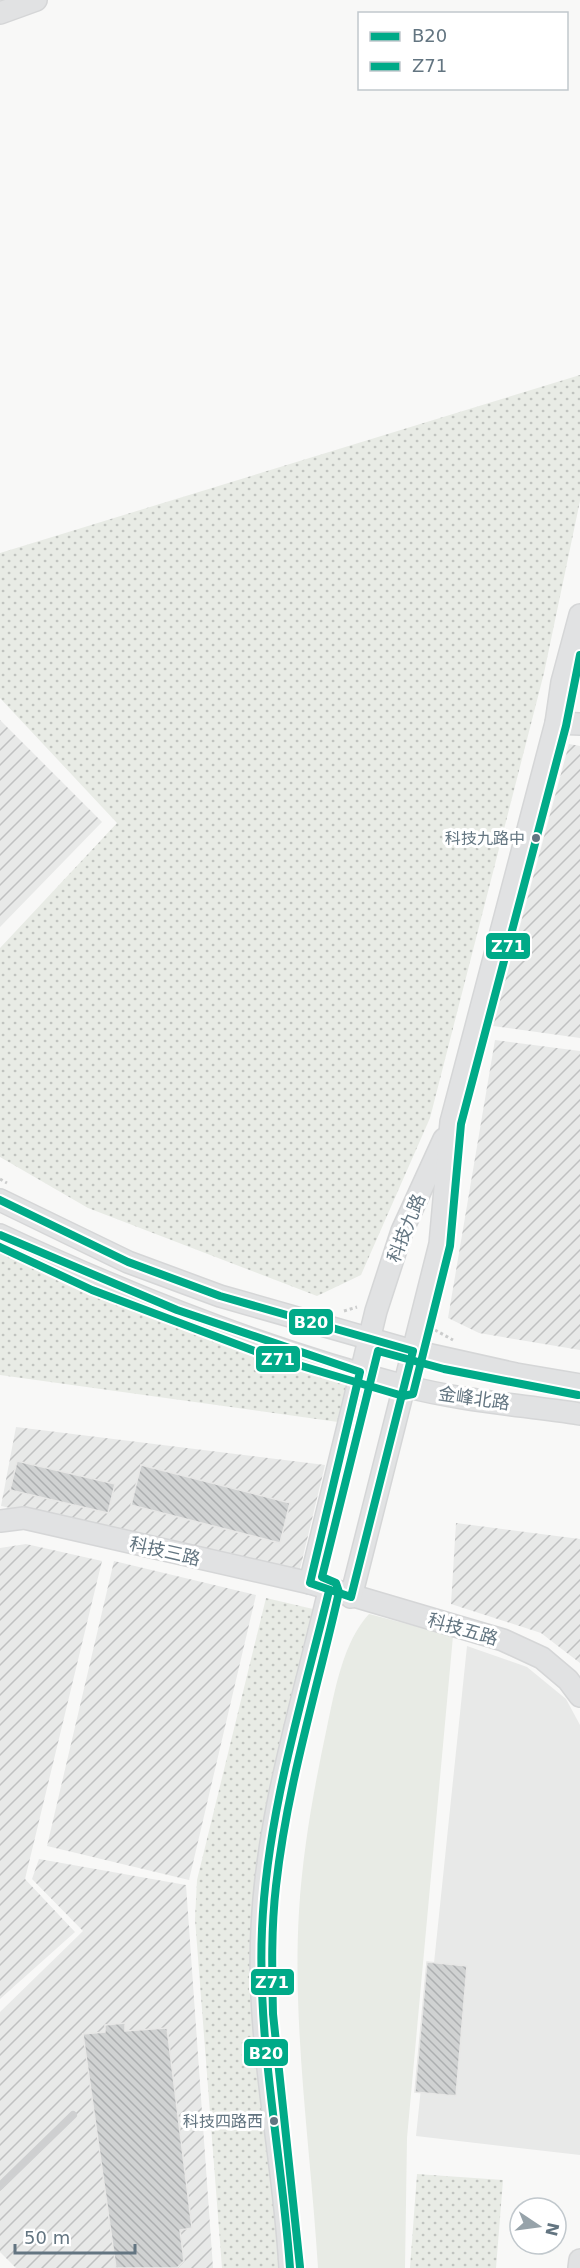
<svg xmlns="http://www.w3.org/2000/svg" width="580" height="2268" viewBox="0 0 580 2268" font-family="'DejaVu Sans','Noto Sans SC',sans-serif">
	<defs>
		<pattern id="industrial-furrows" width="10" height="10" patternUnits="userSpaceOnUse" patternTransform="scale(1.5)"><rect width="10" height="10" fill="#e8e9e8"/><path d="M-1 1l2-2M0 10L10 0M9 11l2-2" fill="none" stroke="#c0c1c1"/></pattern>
		<pattern id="grass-dots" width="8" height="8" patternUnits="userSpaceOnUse" patternTransform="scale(1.5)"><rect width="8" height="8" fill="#e8ebe5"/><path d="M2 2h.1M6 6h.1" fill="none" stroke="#c0c3bf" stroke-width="1.8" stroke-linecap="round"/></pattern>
		<pattern id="building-back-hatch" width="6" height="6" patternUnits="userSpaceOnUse" patternTransform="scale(1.5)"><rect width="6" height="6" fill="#d0d2d2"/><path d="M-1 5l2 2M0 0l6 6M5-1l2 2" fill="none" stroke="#acafb0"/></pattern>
	</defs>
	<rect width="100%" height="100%" fill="#f8f8f7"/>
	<polygon fill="#e8e9e8" points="467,1646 527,1667 566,1699 580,1725 580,2155 416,2136"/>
	<g fill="url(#industrial-furrows)">
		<polygon points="0,720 102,822 0,927"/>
		<polygon points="569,744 580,746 580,1038 493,1026"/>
		<polygon points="495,1040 580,1051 580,1350 479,1333 448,1318"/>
		<polygon points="16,1427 325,1465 299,1573 1,1506"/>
		<polygon points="456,1523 580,1539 580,1663 541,1633 451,1604"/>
		<polygon points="26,1544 102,1561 25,1879 75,1932 0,1999 0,1548"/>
		<polygon points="114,1561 256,1595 189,1880 47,1846"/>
		<polygon points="39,1859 186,1885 213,2268 16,2268 0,2252 0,2012 83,1931 32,1879"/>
	</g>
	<g fill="url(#grass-dots)">
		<polygon points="580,375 580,501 544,673 430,1118 361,1275 317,1296 88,1208 0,1157 0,948 117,823 0,698 0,553"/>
		<polygon points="0,1249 89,1292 167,1322 349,1377 338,1422 0,1375"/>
		<polygon points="266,1598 313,1609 264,1816 252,1927 255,2036 280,2268 222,2268 195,1919 197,1880"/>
		<polygon points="417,2174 503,2180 496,2268 410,2268"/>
	</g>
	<path fill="#e8ebe5" d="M 369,1614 L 453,1636 L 407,2138 L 405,2268 L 318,2268 C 311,2152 292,2026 299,1911 C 303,1848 314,1788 327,1727 C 335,1690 343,1642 369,1614 Z"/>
	<g fill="url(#building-back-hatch)" stroke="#e7e7e6" stroke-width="1.5">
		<polygon points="17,1461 115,1484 108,1513 10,1490"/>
		<polygon points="141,1465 290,1503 280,1543 131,1505"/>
		<polygon points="427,1962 467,1966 456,2096 415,2092"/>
		<polygon points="125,2023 125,2031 167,2028 192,2228 180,2230 184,2261 177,2268 116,2268 83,2034 105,2032 105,2025"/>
	</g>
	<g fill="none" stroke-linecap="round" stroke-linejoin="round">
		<g stroke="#d5d6d7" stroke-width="24">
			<g id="secondary">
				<polyline points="0,13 36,0"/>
				<polyline points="556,723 580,724"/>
				<polyline points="0,1200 128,1262 220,1296 413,1351 516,1374 580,1385"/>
				<path d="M 0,1235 C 130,1296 266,1350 405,1386 C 461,1401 522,1405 580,1414"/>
				<polyline points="0,1521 24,1518 310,1583 503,1640 542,1658 568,1680 580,1696"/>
				<polyline points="310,1583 376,1311 402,1231 444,1139"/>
				<polyline points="351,1597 440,1244 451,1122 556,723 562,682 580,615"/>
				<path d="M 290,2268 C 284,2155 256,2043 262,1929 C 267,1814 303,1702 329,1591"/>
				<polyline points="579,2268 580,2260"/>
			</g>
		</g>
		<g stroke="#cccdcd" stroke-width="3" stroke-dasharray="3 3" stroke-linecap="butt">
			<polyline points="0,1179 7,1183"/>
			<polyline points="344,1311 357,1307"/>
			<polyline points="435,1330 453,1340"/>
		</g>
		<polyline stroke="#cecfd0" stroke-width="8" points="0,2186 73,2115"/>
		<use href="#secondary" stroke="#e1e2e3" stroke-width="21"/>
		<g stroke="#fff" stroke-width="12">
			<g id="bus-1">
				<polyline points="0,1200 128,1262 220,1296 413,1351 351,1597 310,1583 360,1372 177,1310 0,1235"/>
				<path d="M 290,2268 C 282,2155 257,2042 262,1929 C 267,1814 302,1702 329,1591"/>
			</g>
		</g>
		<g stroke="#fff" stroke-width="12">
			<g id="bus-2">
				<polyline points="0,1247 92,1290 268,1356 403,1396 413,1394 450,1246 461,1124 566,726 580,655"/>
				<path d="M 300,2267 L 273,2014 C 272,1971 271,1929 276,1886 C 287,1786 317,1690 339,1592 L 336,1583 L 322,1577 L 378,1351 L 444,1369 L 578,1395"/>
			</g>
		</g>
		<use href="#bus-1" stroke="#0a8" stroke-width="8"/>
		<use href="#bus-2" stroke="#0a8" stroke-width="8"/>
	</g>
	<g fill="#637581" stroke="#fff" stroke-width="2">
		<circle cx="536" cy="838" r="5"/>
		<circle cx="274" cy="2121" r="5"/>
	</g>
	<g text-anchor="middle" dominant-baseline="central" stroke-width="6" stroke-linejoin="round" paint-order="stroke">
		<g font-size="16" fill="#637581" stroke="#fff" text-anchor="end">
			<text x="525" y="838">科技九路中</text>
			<text x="263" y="2121">科技四路西</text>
		</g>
		<g font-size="18" fill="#637581" stroke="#fff">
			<text transform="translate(406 1228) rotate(-68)">科技九路</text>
			<text transform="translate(474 1398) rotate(8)">金峰北路</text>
			<text transform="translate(165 1551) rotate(13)">科技三路</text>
			<text transform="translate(463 1629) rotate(16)">科技五路</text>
		</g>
	</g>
	<g stroke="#fff" stroke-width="2">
		<rect x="485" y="932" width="46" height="28" rx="6" fill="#0a8"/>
		<rect x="288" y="1308" width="46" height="28" rx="6" fill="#0a8"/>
		<rect x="255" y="1345" width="46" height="28" rx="6" fill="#0a8"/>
		<rect x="250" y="1968" width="45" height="28" rx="6" fill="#0a8"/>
		<rect x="243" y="2038" width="46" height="29" rx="6" fill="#0a8"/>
	</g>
	<g font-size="16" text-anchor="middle" font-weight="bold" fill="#fff">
		<text x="508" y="952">Z71</text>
		<text x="311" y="1328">B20</text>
		<text x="278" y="1365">Z71</text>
		<text x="272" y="1988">Z71</text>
		<text x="266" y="2059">B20</text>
	</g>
	<rect x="358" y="12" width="210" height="78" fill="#ffffff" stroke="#c1c8cd" stroke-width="1.5"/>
	<rect x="370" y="32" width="30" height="9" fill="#00aa88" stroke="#c1c8cd" stroke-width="1.5"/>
	<text x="412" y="42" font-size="18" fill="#637581">B20</text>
	<rect x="370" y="62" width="30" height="9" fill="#00aa88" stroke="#c1c8cd" stroke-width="1.5"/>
	<text x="412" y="72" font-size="18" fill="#637581">Z71</text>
	<g transform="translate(538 2226) rotate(103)"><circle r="28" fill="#ffffff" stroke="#c1c8cd" stroke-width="1.5"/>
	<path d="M0-4.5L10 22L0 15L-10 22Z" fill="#97a3aa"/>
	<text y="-9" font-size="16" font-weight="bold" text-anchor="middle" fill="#637581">N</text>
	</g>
	<path d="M15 2244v9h120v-9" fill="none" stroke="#637581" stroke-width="3"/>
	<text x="24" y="2244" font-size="18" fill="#637581" stroke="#ffffff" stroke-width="4.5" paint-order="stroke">50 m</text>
</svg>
